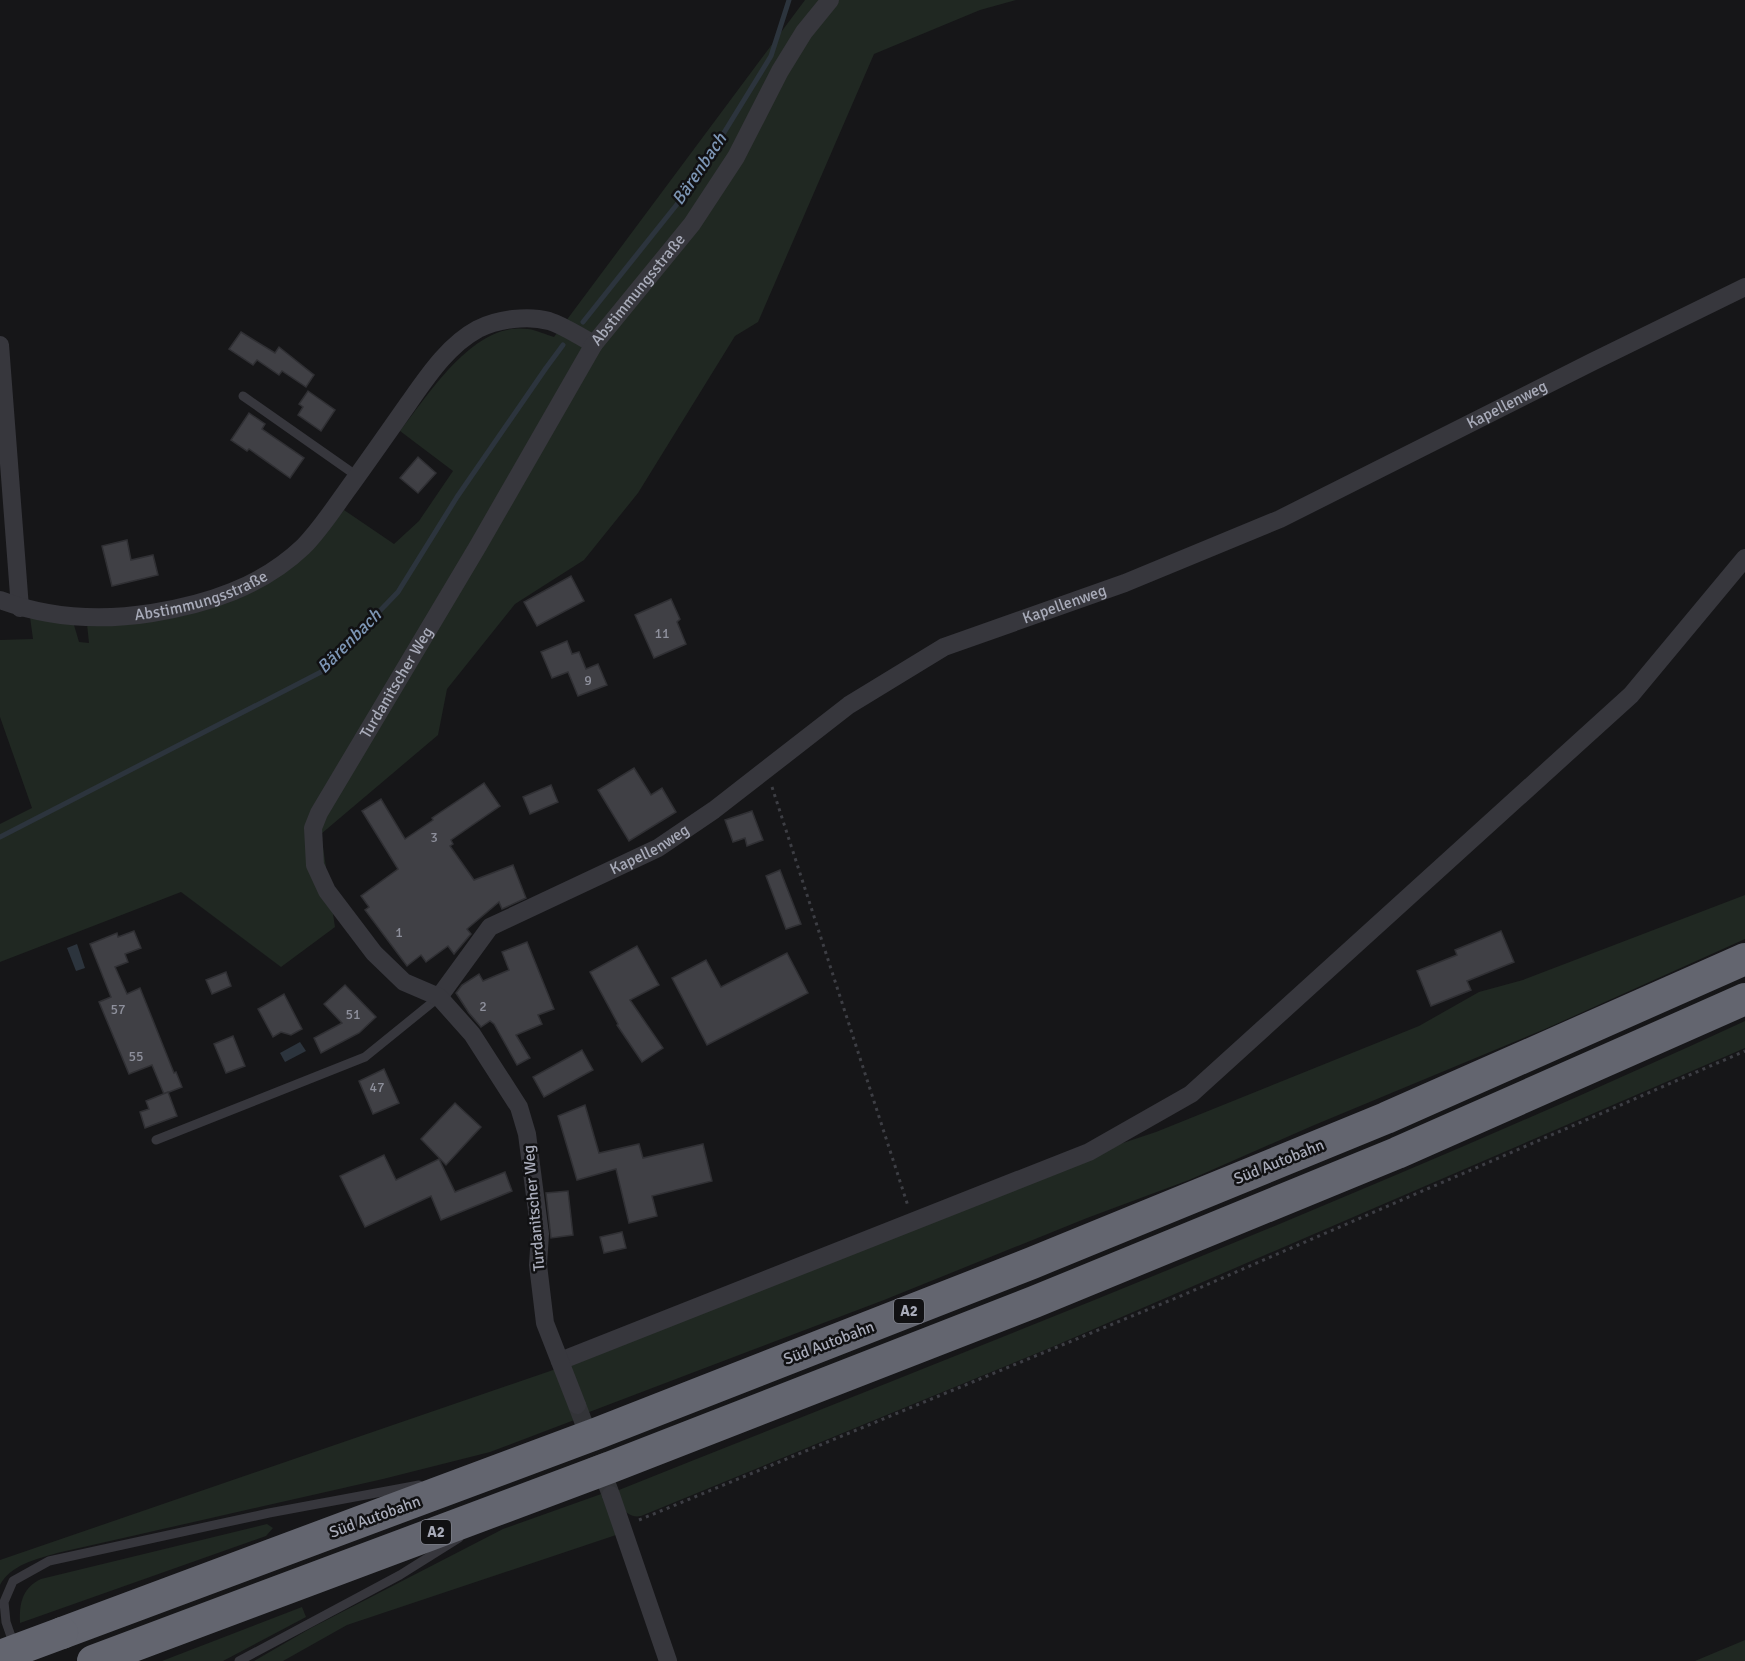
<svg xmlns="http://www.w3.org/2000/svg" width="1745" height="1661" viewBox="0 0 1745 1661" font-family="Signika,sans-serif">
	<rect width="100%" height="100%" fill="#161618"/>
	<g fill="#202822">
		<path d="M 805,0 L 1016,0 L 980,10 L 874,54 L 758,322 L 735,336 L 638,493 L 584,560 L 515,604 L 447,689 L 438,735 L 321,834 L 335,927 L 281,967 L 181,892 L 0,962 L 0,824 L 32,808 L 0,717 L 0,640 L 33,639 L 30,617 L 74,625 L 79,642 L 89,643 L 87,624 C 125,623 160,623 197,612 L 319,540 L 344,510 L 394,544 L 419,521 L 453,471 L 400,431 C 429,394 474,321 528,329 C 537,330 546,335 554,337 Z"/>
		<polygon points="1745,895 1745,939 1545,1029 1312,1126 1189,1180 1087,1218 884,1300 584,1414 567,1369 574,1363 1099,1151 1156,1132 1419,1026 1479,992 1523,980"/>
		<path d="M 1745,1021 L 1745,1048 L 1052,1347 L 641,1516 C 625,1519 621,1504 614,1492 C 993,1341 1374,1192 1745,1021 Z"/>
		<path d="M 556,1369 L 577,1419 L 490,1452 L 383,1479 L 57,1553 C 37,1559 10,1565 0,1585 L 0,1560 Z"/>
		<polygon points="604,1493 619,1534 347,1625 283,1661 254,1661 311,1628 503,1529"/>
		<path d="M 267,1524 L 273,1528 L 266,1536 L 20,1623 C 19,1604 22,1588 41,1579 Z"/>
		<polygon points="302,1607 306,1617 223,1661 162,1661"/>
		<polygon points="1745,1640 1745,1661 1695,1661"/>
	</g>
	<g fill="#2c343d">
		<polygon points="77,944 85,968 76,971 67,948"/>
		<polygon points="300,1042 306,1051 285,1062 280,1053"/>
	</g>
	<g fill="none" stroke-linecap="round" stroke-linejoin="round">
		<g stroke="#2c343d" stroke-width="5">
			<polyline points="583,322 690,188 771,56 789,0"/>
			<polyline points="0,837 321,672 398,592 457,497 546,368 563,345"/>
		</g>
	</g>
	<g fill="#404045" stroke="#303034" stroke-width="1.5">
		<polygon points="241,332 275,353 279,347 314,375 306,387 282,371 279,375 257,360 253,365 229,349"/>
		<polygon points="308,391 335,410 321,431 298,415 303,407 299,404"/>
		<polygon points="249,413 265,424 262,429 304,458 290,478 249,449 247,451 231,440"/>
		<polygon points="418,457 436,473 418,493 400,478"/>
		<polygon points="127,540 131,560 153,555 158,575 112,586 102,546"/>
		<polygon points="571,576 584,601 537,626 524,602"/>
		<polygon points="671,599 680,619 677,622 686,644 654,658 635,615"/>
		<polygon points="567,641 572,654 579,652 586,669 598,664 607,685 578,696 568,672 552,678 541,652"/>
		<polygon points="634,768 651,795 662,788 676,812 629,841 598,790"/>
		<polygon points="484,783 500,806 451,840 453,844 450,846 474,880 513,865 526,898 502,909 499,902 467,929 471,934 454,954 448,946 426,962 421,955 407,966 365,910 369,907 361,896 398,869 362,811 381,799 405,839 433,820 432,818"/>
		<polygon points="551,785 558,802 530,814 523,797"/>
		<polygon points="752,811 763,840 747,846 745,838 733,842 725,820"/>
		<polygon points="780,870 801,924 786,929 766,876"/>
		<polygon points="134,931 141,948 125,954 128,962 115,967 127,994 140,988 174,1073 176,1072 182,1087 164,1094 152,1065 129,1074 99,1002 111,997 90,944 117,933 118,937"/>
		<polygon points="1501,931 1514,962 1467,981 1471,990 1431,1006 1417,971 1457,955 1455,950"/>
		<polygon points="527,942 554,1009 538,1015 542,1024 516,1035 530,1058 517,1065 494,1024 490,1021 481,1027 469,1013 456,993 462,985 479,974 483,981 509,970 502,952"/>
		<polygon points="637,946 659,985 630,1000 663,1048 642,1062 617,1025 618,1024 590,972"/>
		<polygon points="787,953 808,993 707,1045 672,978 706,960 721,987"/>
		<polygon points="226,972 231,986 212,994 206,980"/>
		<polygon points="345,985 376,1017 359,1033 321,1053 314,1038 342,1023 324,1004"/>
		<polygon points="284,994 302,1029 291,1035 281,1032 273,1037 258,1009"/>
		<polygon points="233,1036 245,1066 226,1073 214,1044"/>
		<polygon points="582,1050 593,1070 544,1097 533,1077"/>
		<polygon points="384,1069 399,1103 373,1114 359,1081"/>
		<polygon points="168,1092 177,1116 145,1128 140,1112 149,1109 146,1101"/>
		<polygon points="455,1103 481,1127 446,1165 421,1139"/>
		<polygon points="585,1105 599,1153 639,1144 643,1158 703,1144 712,1181 652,1196 657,1216 629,1223 616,1169 577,1180 558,1116"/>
		<polygon points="384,1155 396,1180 439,1159 455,1192 505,1172 512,1191 441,1220 431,1196 365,1227 340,1176"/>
		<polygon points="568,1191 573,1235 551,1238 546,1193"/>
		<polygon points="622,1232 626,1248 604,1253 600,1237"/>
	</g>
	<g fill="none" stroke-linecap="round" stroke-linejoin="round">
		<polyline stroke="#333438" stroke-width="18" stroke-dasharray="18 9" stroke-linecap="butt" points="577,1405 611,1495"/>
		<g stroke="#3d3e44" stroke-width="3" stroke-dasharray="3 4.5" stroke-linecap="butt">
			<polyline points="772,787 908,1206"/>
			<polyline points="639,1520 1183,1295 1745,1051"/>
		</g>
		<g stroke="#37373d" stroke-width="9">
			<polyline points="243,396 357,476"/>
			<polyline points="156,1140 365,1057 439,997"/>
			<polyline points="14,1645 6,1622 4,1602 13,1581 49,1561 269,1513 419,1485"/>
			<polyline points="239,1661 400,1575 459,1538"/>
		</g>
		<g stroke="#37373d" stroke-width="18">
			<polyline points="0,345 20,608"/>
			<path id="s1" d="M 0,600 C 48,618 101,621 152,613 C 207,604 261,587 303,547 C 319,531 332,511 345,493 C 366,464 387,434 408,404 C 427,377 448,345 478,329 C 498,319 528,315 549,321 C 565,326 580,337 594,344 L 692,224 L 736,157 L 780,71 L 804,32 L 830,0"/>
			<path id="s2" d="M 439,997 L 490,927 L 658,848 L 714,810 L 849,705 L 944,647 L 1125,583 L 1280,519 L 1592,362 L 1745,287"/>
			<polyline points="560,1361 1089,1152 1191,1094 1631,695 1745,558"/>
			<path id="s3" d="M 577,1405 L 545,1323 L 538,1265 L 540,1234 L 527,1134 L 519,1107 L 472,1034 L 439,997 L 404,982 L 374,953 L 327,891 L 315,865 L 313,828 L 319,813 L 478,546 L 594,344"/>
			<polyline points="611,1495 668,1661"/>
		</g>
		<g stroke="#63656f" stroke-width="32">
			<polyline points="62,1633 598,1433 1032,1263 1386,1118 1745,959"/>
			<polyline points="93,1661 611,1467 1034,1302 1397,1153 1745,999"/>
		</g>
		<polyline stroke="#63656f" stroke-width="32" points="0,1656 62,1633"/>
	</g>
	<g text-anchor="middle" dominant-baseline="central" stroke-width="5" stroke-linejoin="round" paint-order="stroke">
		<g font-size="14" fill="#8e909c">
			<text x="662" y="633">11</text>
			<text x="588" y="680">9</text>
			<text x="434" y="837">3</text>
			<text x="399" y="932">1</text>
			<text x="483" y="1006">2</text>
			<text x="118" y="1009">57</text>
			<text x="353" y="1014">51</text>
			<text x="136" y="1056">55</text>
			<text x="377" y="1087">47</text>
		</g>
		<g fill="#111113" stroke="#7b7d87" stroke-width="1.5">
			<rect x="894" y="1299" width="30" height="24" rx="4.5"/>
			<rect x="421" y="1520" width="30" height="24" rx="4.5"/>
		</g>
		<g font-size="15" font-weight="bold" fill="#a8abb9">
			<text x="909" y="1311">A2</text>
			<text x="436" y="1532">A2</text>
		</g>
		<g font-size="16" fill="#a8abb9" stroke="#111113">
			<text stroke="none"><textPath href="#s1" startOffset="796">Abstimmungsstraße</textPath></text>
			<text stroke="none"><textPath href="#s2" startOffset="1236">Kapellenweg</textPath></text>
			<text stroke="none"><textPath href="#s1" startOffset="206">Abstimmungsstraße</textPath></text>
			<text stroke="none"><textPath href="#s2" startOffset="750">Kapellenweg</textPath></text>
			<text stroke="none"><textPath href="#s3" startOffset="834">Turdanitscher Weg</textPath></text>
			<text stroke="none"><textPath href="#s2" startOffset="264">Kapellenweg</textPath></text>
			<text transform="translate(1279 1162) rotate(-22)">Süd Autobahn</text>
			<text transform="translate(534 1208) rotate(-95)">Turdanitscher Weg</text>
			<text transform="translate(829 1343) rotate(-21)">Süd Autobahn</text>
			<text transform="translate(375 1517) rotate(-20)">Süd Autobahn</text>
		</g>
		<g font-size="18" font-style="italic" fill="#7d96b5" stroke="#111113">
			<text transform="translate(699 169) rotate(-56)">Bärenbach</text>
			<text transform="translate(349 641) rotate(-45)">Bärenbach</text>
		</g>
	</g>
</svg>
